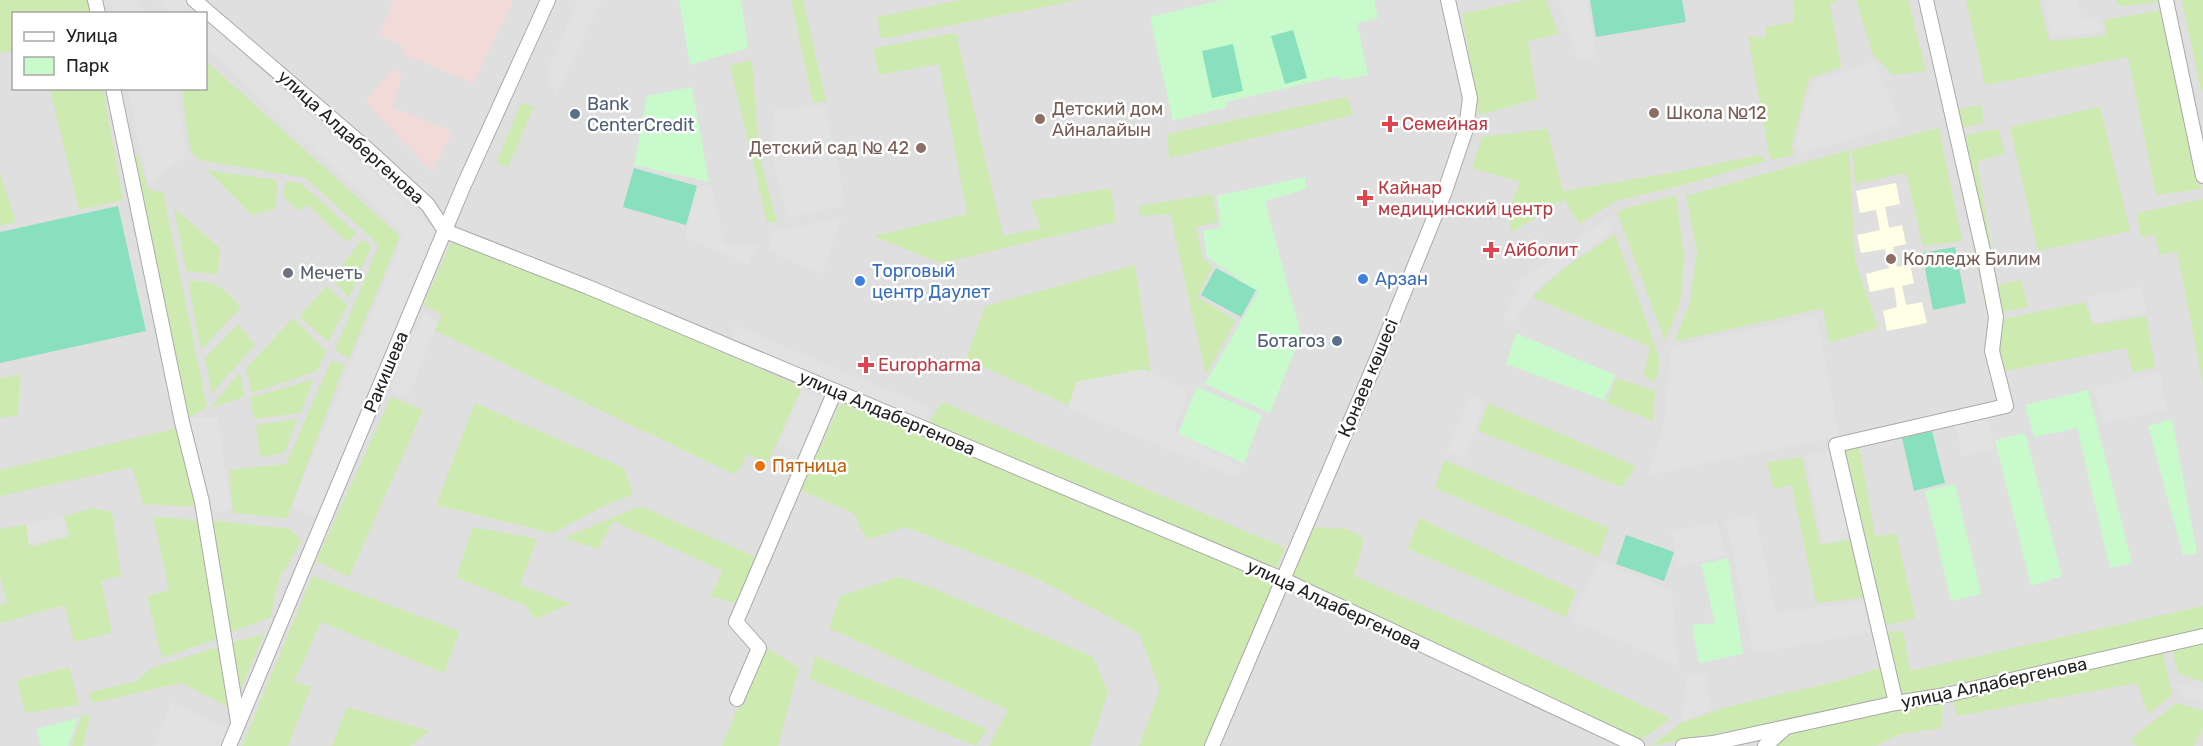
<svg xmlns="http://www.w3.org/2000/svg" width="2203" height="746" viewBox="0 0 2203 746" font-family="Rubik,sans-serif">
	<rect width="100%" height="100%" fill="#f2efe9"/>
	<path fill="#e0dfdf" fill-rule="evenodd" d="M 0,0 L 2203,0 L 2203,746 L 0,746 ZM 14,14 L 206,14 L 206,88 L 14,88 Z"/>
	<g fill="#f2dad9">
		<polygon points="394,0 513,0 473,83 402,54 404,46 379,35"/>
		<polygon points="393,69 402,75 392,107 452,132 432,172 365,101"/>
	</g>
	<polygon fill="#ffffe5" points="1896,183 1900,204 1885,207 1889,228 1902,225 1906,244 1893,247 1897,267 1910,264 1914,283 1902,286 1906,305 1922,302 1927,323 1887,331 1883,311 1897,307 1894,287 1870,292 1866,274 1889,268 1885,249 1861,253 1857,235 1880,230 1876,210 1860,213 1856,191"/>
	<g fill="#cdebb0">
		<polygon points="0,0 88,0 90,13 14,14 13,50 0,53"/>
		<polygon points="791,0 803,0 826,101 813,103"/>
		<polygon points="960,0 1079,0 881,39 877,17"/>
		<polygon points="1527,0 1546,0 1559,34 1528,41 1537,99 1479,115 1462,14"/>
		<polygon points="1793,0 1839,0 1830,4 1841,67 1809,79 1791,148 1795,155 1770,160 1748,37 1766,37 1766,27 1794,22"/>
		<polygon points="1856,0 1908,0 1926,71 1893,75 1873,55"/>
		<polygon points="1919,0 1932,0 1956,109 1982,105 1983,123 1950,130"/>
		<polygon points="1966,0 2039,0 2049,41 2106,36 2104,20 2163,10 2201,189 2156,195 2128,57 1985,85"/>
		<polygon points="2116,0 2161,0 2162,2 2118,6"/>
		<polygon points="2182,0 2203,0 2203,91 2201,91"/>
		<polygon points="956,33 1003,236 1041,228 1030,201 1111,188 1116,222 940,263 873,236 967,214 939,64 879,75 873,48"/>
		<polygon points="752,60 759,154 777,223 767,222 730,65"/>
		<polygon points="206,61 400,236 349,359 335,350 379,245 306,178 199,160 190,150 182,89 206,88"/>
		<polygon points="50,89 103,89 123,200 79,210"/>
		<polygon points="1347,97 1353,115 1169,158 1167,134"/>
		<polygon points="521,103 534,107 508,167 496,163"/>
		<polygon points="2100,107 2130,231 2038,251 2010,127"/>
		<polygon points="1939,128 1962,241 1923,246 1906,173 1855,184 1852,150"/>
		<polygon points="1547,129 1563,191 1670,173 1759,155 1766,161 1683,185 1616,201 1579,224 1564,199 1511,233 1509,210 1520,182 1472,168 1482,137"/>
		<polygon points="1998,129 2005,153 1977,162 1998,285 2021,280 2028,307 1987,315 1952,137"/>
		<polygon points="1849,150 1855,260 1878,328 1829,343 1823,308 1674,342 1689,306 1697,251 1686,196"/>
		<polygon points="129,154 138,155 148,190 163,192 207,408 188,418"/>
		<polygon points="207,170 277,180 276,209 252,215"/>
		<polygon points="0,173 16,222 0,226"/>
		<polygon points="286,181 302,184 356,233 347,242 308,205 299,211 283,196"/>
		<polygon points="1212,194 1218,222 1196,227 1203,259 1213,266 1197,297 1236,320 1206,375 1170,214 1139,216 1139,206"/>
		<polygon points="1676,195 1684,258 1680,303 1665,341 1617,212 1626,208"/>
		<polygon points="2203,199 2203,384 2177,251 2160,255 2154,234 2141,238 2137,213"/>
		<polygon points="174,208 220,248 218,274 186,271"/>
		<polygon points="1615,234 1660,360 1655,382 1643,376 1650,347 1532,297 1567,266"/>
		<polygon points="454,236 802,387 768,462 748,454 735,475 434,330 442,314 423,305"/>
		<polygon points="362,239 371,246 349,298 332,279"/>
		<polygon points="1135,265 1151,373 1085,393 1072,407 966,359 985,306"/>
		<path d="M 188,281 C 217,281 222,287 241,307 L 201,350 Z"/>
		<polygon points="327,286 347,305 328,342 299,316"/>
		<polygon points="2085,302 2092,325 2146,316 2155,367 2133,373 2126,348 2001,372 1989,322"/>
		<polygon points="293,318 326,351 317,371 252,393 246,368"/>
		<polygon points="238,324 255,345 212,393 205,358"/>
		<polygon points="331,361 345,364 287,518 233,513 229,470 286,464"/>
		<polygon points="240,372 244,397 210,408"/>
		<polygon points="20,374 18,415 0,418 0,378"/>
		<polygon points="1616,378 1655,391 1653,421 1607,403"/>
		<polygon points="314,379 300,413 254,419 250,398"/>
		<polygon points="391,397 423,410 349,577 316,561"/>
		<polygon points="942,402 1285,548 1275,571 927,425"/>
		<polygon points="475,403 624,468 633,494 608,504 551,534 528,527 436,505"/>
		<polygon points="841,403 1274,582 1205,746 1139,746 1160,690 1139,633 1038,579 906,527 867,540 853,513 800,490"/>
		<polygon points="1488,403 1636,466 1622,487 1478,431"/>
		<polygon points="298,419 284,453 260,457 256,425"/>
		<polygon points="177,428 200,507 143,504 132,467 0,496 0,470"/>
		<polygon points="1859,446 1875,536 1896,534 1916,618 1881,627 1841,448"/>
		<polygon points="1802,457 1820,545 1855,539 1869,597 1816,603 1792,485 1774,489 1767,462"/>
		<polygon points="1444,460 1609,528 1598,557 1435,488"/>
		<polygon points="640,506 758,558 735,603 710,596 723,571 613,521 598,549 564,538"/>
		<polygon points="92,508 112,512 121,576 101,581 112,633 74,642 65,605 0,623 0,605 7,603 0,577 0,529 26,524 30,547 70,536 64,517"/>
		<polygon points="153,516 199,521 221,638 162,658 147,596 169,590"/>
		<polygon points="1419,518 1576,591 1566,617 1408,549"/>
		<polygon points="208,520 290,529 301,541 279,579 270,618 229,633"/>
		<polygon points="473,527 537,539 520,585 571,604 535,619 526,606 456,577"/>
		<polygon points="1309,527 1347,529 1364,538 1354,576 1508,642 1671,719 1640,740 1290,577"/>
		<polygon points="312,576 459,631 444,673 321,622 294,682 311,687 288,746 242,746"/>
		<polygon points="898,577 933,588 1093,657 1108,693 1090,746 989,746 1008,710 829,628 840,596"/>
		<polygon points="2203,606 2203,631 1899,696 1887,632 1903,631 1910,671"/>
		<polygon points="264,634 240,691 230,643"/>
		<polygon points="2203,639 2203,682 2178,673 2172,646"/>
		<polygon points="221,646 231,708 181,683 92,703 89,692 137,681 149,669"/>
		<polygon points="764,646 799,668 778,746 722,746"/>
		<polygon points="2162,648 2172,695 2148,714 2137,683 1957,716 1951,694"/>
		<polygon points="815,656 987,729 976,746 809,679"/>
		<polygon points="69,667 79,705 25,713 17,680"/>
		<polygon points="1882,667 1890,700 1651,746 1681,723 1727,707 1842,680"/>
		<polygon points="1943,698 1942,728 1900,734 1876,746 1775,746 1785,733"/>
		<polygon points="2177,703 2203,711 2203,727 2194,746 2137,746 2130,742 2138,733"/>
		<polygon points="347,707 429,731 410,746 332,746"/>
		<polygon points="82,715 90,716 83,746 71,746"/>
	</g>
	<g fill="#c8facc">
		<polygon points="679,0 741,0 748,48 690,65"/>
		<polygon points="1222,0 1374,0 1378,18 1357,23 1368,75 1341,80 1338,76 1226,102 1227,107 1173,121 1150,17"/>
		<polygon points="692,87 709,182 634,165 647,96"/>
		<polygon points="1305,177 1306,189 1265,201 1301,335 1270,413 1205,384 1258,292 1207,257 1203,230 1221,228 1217,196"/>
		<polygon points="1516,333 1615,375 1604,400 1506,364"/>
		<polygon points="1197,387 1262,415 1244,463 1178,434"/>
		<polygon points="2088,390 2132,563 2110,568 2077,428 2034,437 2025,405"/>
		<polygon points="2172,419 2197,553 2183,555 2148,426"/>
		<polygon points="2025,433 2062,576 2031,586 1995,440"/>
		<polygon points="1955,484 1981,594 1951,601 1925,491"/>
		<polygon points="1728,558 1743,654 1699,663 1692,625 1715,623 1701,564"/>
		<polygon points="78,718 68,746 41,746 37,729"/>
	</g>
	<g fill="#88e0be">
		<polygon points="1590,0 1682,0 1686,22 1596,37"/>
		<polygon points="1293,30 1307,78 1285,84 1271,36"/>
		<polygon points="1233,44 1243,91 1212,98 1202,51"/>
		<polygon points="634,168 697,186 686,225 623,207"/>
		<polygon points="118,206 146,331 0,363 0,232"/>
		<polygon points="1955,247 1966,303 1933,310 1922,253"/>
		<polygon points="1216,268 1256,290 1241,317 1201,295"/>
		<polygon points="1932,431 1945,483 1914,491 1902,438"/>
		<polygon points="1626,535 1674,552 1664,581 1616,564"/>
	</g>
	<g fill="#e2e2e2">
		<polygon points="110,0 132,0 148,13 113,13"/>
		<polygon points="156,0 183,0 198,13 170,13"/>
		<polygon points="578,0 602,0 555,97 547,73"/>
		<polygon points="1558,0 1587,0 1597,57 1579,61"/>
		<polygon points="2043,0 2078,0 2082,20 2099,17 2102,32 2051,37"/>
		<polygon points="206,20 443,237 324,522 292,506 404,234 206,47"/>
		<polygon points="1875,62 1901,124 1802,153 1795,147 1812,81"/>
		<polygon points="128,89 177,89 186,155 148,185"/>
		<polygon points="825,106 846,205 789,218 771,156 774,109"/>
		<polygon points="697,186 711,186 725,245 757,245 748,264 685,237"/>
		<polygon points="842,218 823,274 768,251 772,232"/>
		<polygon points="1607,218 1613,230 1539,287 1513,322 1503,318 1521,281"/>
		<polygon points="2141,287 2146,312 2094,323 2087,297"/>
		<polygon points="424,312 438,322 408,398 390,389"/>
		<polygon points="1817,316 1839,436 1648,475 1664,423 1671,347"/>
		<polygon points="735,326 930,408 922,424 728,342"/>
		<polygon points="1144,369 1188,391 1174,431 1242,468 1239,478 1068,408 1076,382"/>
		<polygon points="2160,373 2167,410 2103,422 2094,388"/>
		<polygon points="803,390 828,402 803,455 778,444"/>
		<polygon points="1470,396 1484,402 1466,459 1446,451"/>
		<polygon points="1986,411 1994,448 1962,456 1953,418"/>
		<polygon points="188,418 218,418 231,510 210,512"/>
		<polygon points="1835,448 1858,535 1823,543 1805,456"/>
		<polygon points="1755,516 1776,613 1870,600 1877,631 1754,653 1726,521"/>
		<polygon points="64,517 67,537 29,544 26,524"/>
		<polygon points="1717,522 1725,556 1679,566 1671,531"/>
		<polygon points="1598,561 1672,590 1678,666 1572,620"/>
		<polygon points="1709,673 1707,690 1712,709 1681,721 1687,676"/>
		<polygon points="2177,682 2203,689 2203,702 2181,696"/>
		<polygon points="171,703 231,730 225,746 155,746"/>
	</g>
	<g fill="none" stroke-linecap="round" stroke-linejoin="round">
		<g stroke="#a9a9a9" stroke-width="16">
			<g id="minor">
				<polyline points="95,0 98,14"/>
				<polyline points="194,0 365,147 428,205 445,231 588,287 1282,579 1637,746"/>
				<polyline points="2166,0 2203,176"/>
				<polyline points="113,88 182,422 202,502 238,722"/>
				<polyline points="737,699 759,648 736,622 835,391"/>
				<polyline points="1896,703 1836,445 2006,406 1992,351 1996,317 1984,255 1926,0"/>
				<polyline points="229,746 463,187 548,0"/>
				<polyline points="1212,746 1377,359 1445,191 1466,129 1470,98 1448,0"/>
				<polyline points="1683,746 1713,743 1896,703 1946,695 2203,636"/>
				<polyline points="1765,746 1783,730"/>
			</g>
		</g>
		<use href="#minor" stroke="#fff" stroke-width="14"/>
	</g>
	<g fill="#8d6e63" stroke="#fff" stroke-width="2">
		<circle cx="1654" cy="113" r="6"/>
		<circle cx="1040" cy="119" r="6"/>
		<circle cx="921" cy="148" r="6"/>
		<circle cx="1891" cy="259" r="6"/>
	</g>
	<g fill="#5c6f8a" stroke="#fff" stroke-width="2">
		<circle cx="575" cy="114" r="6"/>
		<circle cx="1337" cy="341" r="6"/>
	</g>
	<g fill="#e0444e" stroke="#fff" stroke-width="2">
		<path d="M1387 115h6v6h6v6h-6v6h-6v-6h-6v-6h6z"/>
		<path d="M1362 189h6v6h6v6h-6v6h-6v-6h-6v-6h6z"/>
		<path d="M1488 241h6v6h6v6h-6v6h-6v-6h-6v-6h6z"/>
		<path d="M863 356h6v6h6v6h-6v6h-6v-6h-6v-6h6z"/>
	</g>
	<circle fill="#6b7280" stroke="#fff" stroke-width="2" cx="288" cy="273" r="6"/>
	<g fill="#3f7fe0" stroke="#fff" stroke-width="2">
		<circle cx="1363" cy="279" r="6"/>
		<circle cx="860" cy="281" r="6"/>
	</g>
	<circle fill="#e8710a" stroke="#fff" stroke-width="2" cx="760" cy="466" r="6"/>
	<g text-anchor="middle" dominant-baseline="central" stroke-width="5" stroke-linejoin="round" paint-order="stroke">
		<g font-size="18" fill="#4e5e75" stroke="#fff" text-anchor="start">
			<text x="587" y="104">Bank<tspan x="587" dy="21">CenterCredit</tspan></text>
			<text x="1325" y="341" text-anchor="end">Ботагоз</text>
		</g>
		<g font-size="18" fill="#785e54" stroke="#fff" text-anchor="start">
			<text x="1052" y="109">Детский дом<tspan x="1052" dy="21">Айналайын</tspan></text>
			<text x="1666" y="113">Школа №12</text>
			<text x="909" y="148" text-anchor="end">Детский сад № 42</text>
			<text x="1903" y="259">Колледж Билим</text>
		</g>
		<g font-size="18" fill="#be3a42" stroke="#fff" text-anchor="start">
			<text x="1402" y="124">Семейная</text>
			<text x="1378" y="188">Кайнар<tspan x="1378" dy="21">медицинский центр</tspan></text>
			<text x="1504" y="250">Айболит</text>
			<text x="878" y="365">Europharma</text>
		</g>
		<g font-size="18" fill="#222" stroke="#fff">
			<text transform="translate(351 137) rotate(42)">улица Алдабергенова</text>
			<text transform="translate(386 372) rotate(-67)">Ракишева</text>
			<text transform="translate(1368 378) rotate(-67)">Қонаев көшесі</text>
			<text transform="translate(887 413) rotate(23)">улица Алдабергенова</text>
			<text transform="translate(1334 605) rotate(25)">улица Алдабергенова</text>
			<text transform="translate(1994 683) rotate(-12)">улица Алдабергенова</text>
		</g>
		<g font-size="18" fill="#366cbe" stroke="#fff" text-anchor="start">
			<text x="872" y="271">Торговый<tspan x="872" dy="21">центр Даулет</tspan></text>
			<text x="1375" y="279">Арзан</text>
		</g>
		<g font-size="18" fill="#5b616d" stroke="#fff" text-anchor="start">
			<text x="300" y="273">Мечеть</text>
		</g>
		<g font-size="18" fill="#c56008" stroke="#fff" text-anchor="start">
			<text x="772" y="466">Пятница</text>
		</g>
	</g>
	<rect x="12" y="12" width="195" height="78" fill="#ffffff" stroke="#a7a7a7" stroke-width="1.5"/>
	<rect x="24" y="32" width="30" height="9" fill="#ffffff" stroke="#a7a7a7" stroke-width="1.5"/>
	<text x="66" y="42" font-size="18" fill="#222222">Улица</text>
	<rect x="24" y="57" width="30" height="18" fill="#c8facc" stroke="#a7a7a7" stroke-width="1.5"/>
	<text x="66" y="72" font-size="18" fill="#222222">Парк</text>
</svg>
